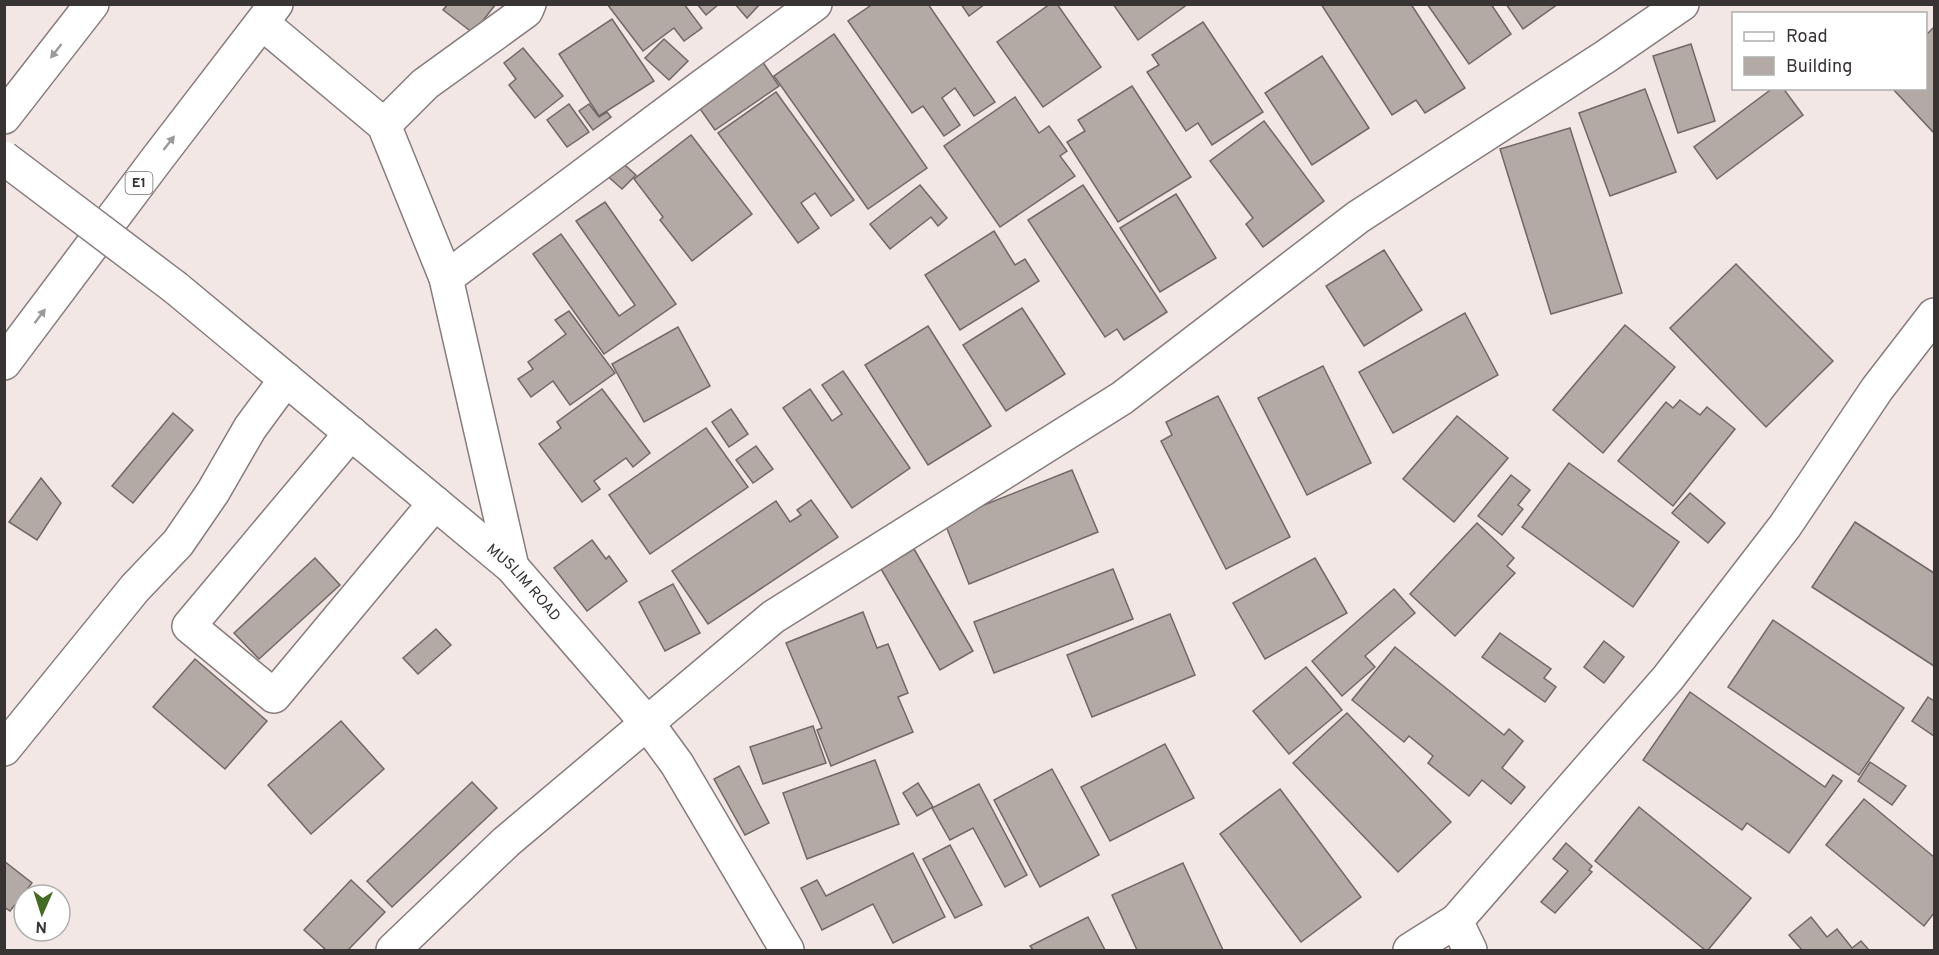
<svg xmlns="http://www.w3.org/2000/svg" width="1939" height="955" viewBox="0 0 1939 955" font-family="Overpass,sans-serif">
	<rect width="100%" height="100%" fill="#f3e7e6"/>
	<g fill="#b3a9a5" stroke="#716865" stroke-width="1.5">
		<polygon points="448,4 496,4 473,33 443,10"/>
		<polygon points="607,4 684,4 702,28 684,41 674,28 643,51"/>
		<polygon points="697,4 719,4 706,15"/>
		<polygon points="735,4 760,4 747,18"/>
		<polygon points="873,4 928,4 995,102 974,116 955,88 942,98 960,125 944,136 923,106 912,113 848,21"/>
		<polygon points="961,4 985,4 969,16"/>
		<polygon points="1050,4 1057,4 1101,67 1043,107 997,42"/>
		<polygon points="1113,4 1188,4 1138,40"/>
		<polygon points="1321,4 1411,4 1465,88 1425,113 1416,100 1392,115"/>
		<polygon points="1427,4 1491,4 1511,34 1469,64"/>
		<polygon points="1506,4 1558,4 1523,29"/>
		<polygon points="612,19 654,81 599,116 559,54"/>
		<polygon points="1203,22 1263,112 1212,145 1198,123 1186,131 1147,72 1159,65 1152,55"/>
		<polygon points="1934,27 1934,133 1892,88 1926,88 1926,35"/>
		<polygon points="834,34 927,168 868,209 774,76"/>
		<polygon points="664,39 688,61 669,80 645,58"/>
		<polygon points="1691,44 1715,121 1678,133 1653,56"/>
		<polygon points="523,48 563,96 535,118 509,85 516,79 504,63"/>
		<polygon points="1322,56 1369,128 1312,165 1265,93"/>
		<polygon points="760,58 779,86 715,130 693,99"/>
		<polygon points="1132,86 1191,177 1118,222 1067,142 1085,131 1078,120"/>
		<polygon points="1773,88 1783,88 1803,115 1717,179 1694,147"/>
		<polygon points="1645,89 1676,172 1610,196 1579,113"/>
		<polygon points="776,92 854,200 831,216 815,193 801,203 819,228 798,243 718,133"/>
		<polygon points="1015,97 1039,133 1049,126 1067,151 1060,156 1075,176 1000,227 944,146"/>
		<polygon points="569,104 589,132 567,147 547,120"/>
		<polygon points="589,104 599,117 607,112 611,117 593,130 579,111"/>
		<polygon points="1264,121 1324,201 1263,247 1246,224 1253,218 1210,161"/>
		<polygon points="1570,128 1622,293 1551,314 1500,149"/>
		<polygon points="691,135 752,214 692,261 660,220 663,217 634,179"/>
		<polygon points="617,158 636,175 622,189 604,173"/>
		<polygon points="920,185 947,218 938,226 931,217 890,249 870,224"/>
		<polygon points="1083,185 1167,312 1124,340 1117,329 1105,337 1028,220"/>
		<polygon points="1176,194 1216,258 1160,292 1120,228"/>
		<polygon points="605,202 676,304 604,354 533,254 561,234 619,316 635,305 576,221"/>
		<polygon points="994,231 1015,265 1025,259 1039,281 960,330 925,275"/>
		<polygon points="1384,250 1422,310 1364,346 1326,286"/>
		<polygon points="1736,264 1833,361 1766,427 1670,328"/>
		<polygon points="1022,308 1065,374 1006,411 963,345"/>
		<polygon points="569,311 615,373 570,405 553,381 531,397 518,379 533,369 528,362 566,334 555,320"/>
		<polygon points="1465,313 1498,375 1393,433 1359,372"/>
		<polygon points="1625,325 1675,367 1603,453 1553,410"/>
		<polygon points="928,326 991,426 928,465 865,365"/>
		<polygon points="678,327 710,386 644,422 612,364"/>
		<polygon points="1323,366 1371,463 1307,495 1258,398"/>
		<polygon points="843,371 910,468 852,508 783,408 810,389 832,421 842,414 822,385"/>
		<polygon points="602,389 650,453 633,467 626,458 594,481 600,489 582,502 539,444 561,428 557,422"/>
		<polygon points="1218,396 1290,537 1226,569 1161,441 1172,435 1166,422"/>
		<polygon points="1680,400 1700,415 1707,407 1735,429 1673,506 1618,461 1666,402 1673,408"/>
		<polygon points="731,409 748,434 729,447 712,422"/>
		<polygon points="173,413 193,430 133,503 112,486"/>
		<polygon points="1457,416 1508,458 1454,522 1403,479"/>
		<polygon points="706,428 748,487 650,554 609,495"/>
		<polygon points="756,446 773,469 753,483 736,460"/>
		<polygon points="1569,463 1679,542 1633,607 1522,527"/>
		<polygon points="1072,470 1098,532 969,584 944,521"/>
		<polygon points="1511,475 1530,490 1518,505 1523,509 1502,535 1478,516"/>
		<polygon points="41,478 61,503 37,540 9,522"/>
		<polygon points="1690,493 1725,523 1708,543 1672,513"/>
		<polygon points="811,500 838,537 708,624 672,571 776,501 790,522 801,515 797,510"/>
		<polygon points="1855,522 1934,573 1934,666 1812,587"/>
		<polygon points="1477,523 1514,558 1507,566 1515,573 1455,636 1410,594"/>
		<polygon points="592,540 606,559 609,556 627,581 587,611 554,568"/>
		<polygon points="914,549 973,651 940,670 881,569"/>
		<polygon points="315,558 340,585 259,659 234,633"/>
		<polygon points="1315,558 1347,613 1265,659 1233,603"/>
		<polygon points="1113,569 1133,619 994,673 974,622"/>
		<polygon points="673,584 700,633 665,651 639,602"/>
		<polygon points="1394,589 1415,613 1365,656 1375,667 1342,696 1312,661"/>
		<polygon points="863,612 877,648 888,644 908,693 898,697 913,732 831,766 817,730 822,728 786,643"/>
		<polygon points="1170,614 1195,675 1092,717 1067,655"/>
		<polygon points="1773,620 1904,708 1859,775 1728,687"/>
		<polygon points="436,629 451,645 418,674 403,658"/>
		<polygon points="1500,633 1551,669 1544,678 1556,687 1545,702 1482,657"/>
		<polygon points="1604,641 1624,657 1604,683 1584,667"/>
		<polygon points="1395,647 1504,735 1509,729 1523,741 1502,768 1525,787 1511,804 1482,780 1469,796 1428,763 1433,756 1409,736 1404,742 1352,700"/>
		<polygon points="195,659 267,721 225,769 153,707"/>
		<polygon points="1306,667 1342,710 1289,754 1253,711"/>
		<polygon points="1690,692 1825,787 1833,775 1842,781 1789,853 1747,823 1742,830 1643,760"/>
		<polygon points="1928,697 1934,701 1934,736 1912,721"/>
		<polygon points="1347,713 1451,822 1398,872 1293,763"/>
		<polygon points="341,721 384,769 311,834 268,785"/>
		<polygon points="813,726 826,763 763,784 750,747"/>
		<polygon points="1165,744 1194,798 1110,841 1081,787"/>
		<polygon points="875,760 899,824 807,859 783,793"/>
		<polygon points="1870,762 1906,786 1892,805 1858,781"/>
		<polygon points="739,766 769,823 745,835 714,779"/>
		<polygon points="1052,769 1099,855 1040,887 994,800"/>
		<polygon points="472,782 497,808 392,907 367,881"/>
		<polygon points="918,783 933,807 917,816 903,793"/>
		<polygon points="979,784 1027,875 1005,887 973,828 950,840 932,808"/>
		<polygon points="1280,789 1361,897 1301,942 1220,834"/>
		<polygon points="1864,799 1934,857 1934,913 1924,926 1826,845"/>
		<polygon points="1639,807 1751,898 1708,950 1705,950 1595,861"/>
		<polygon points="1566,843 1592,866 1589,870 1592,872 1555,913 1541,902 1568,871 1553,859"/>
		<polygon points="950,845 982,905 955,918 923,859"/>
		<polygon points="913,853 945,917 893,943 873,904 822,930 801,888 817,880 826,896"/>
		<polygon points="4,861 32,883 10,911 4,907"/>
		<polygon points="1183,863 1223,950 1137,950 1112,895"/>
		<polygon points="351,880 385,912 348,950 326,950 304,930"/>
		<polygon points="1088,917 1105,950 1033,950 1030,946"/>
		<polygon points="1811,917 1827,937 1837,929 1852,948 1861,941 1869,950 1802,950 1789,935"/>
	</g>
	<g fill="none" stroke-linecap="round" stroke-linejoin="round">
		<g stroke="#867c7b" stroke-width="36">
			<g id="minor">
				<polyline points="262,23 384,125 446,278 512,567"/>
				<polyline points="384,125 425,84 526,11 529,4"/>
				<polyline points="446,278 700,88 815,4"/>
				<path id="s1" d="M 176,288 L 512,567 L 647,723 L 677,764 L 787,950"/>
				<polyline points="351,433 189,626 274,696 435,503"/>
				<polyline points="4,749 135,588 178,543 213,492 250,428 286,379"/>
				<polyline points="1456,921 1470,950"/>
				<polyline points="393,950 506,842 773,617 1122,398 1358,217 1605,57 1682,4"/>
				<polyline points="1410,950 1456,921 1668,678 1785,526 1877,389 1934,315"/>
			</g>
		</g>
		<g stroke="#867c7b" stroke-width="36">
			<g id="highway">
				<polyline points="4,117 92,4"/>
				<polyline points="4,363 157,159 276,4"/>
			</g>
		</g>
		<use href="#minor" stroke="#fff" stroke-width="33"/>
		<use href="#highway" stroke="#fff" stroke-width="33"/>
		<g stroke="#867c7b" stroke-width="36" stroke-linecap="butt">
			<polyline id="minor-bridge" points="4,158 176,288"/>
		</g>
		<use href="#minor-bridge" stroke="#fff" stroke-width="33"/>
	</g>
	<defs><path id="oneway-solid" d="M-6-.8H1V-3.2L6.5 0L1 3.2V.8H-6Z" transform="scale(1.5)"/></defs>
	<g fill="#9c9a99">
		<use href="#oneway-solid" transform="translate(56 51) rotate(128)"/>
		<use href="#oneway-solid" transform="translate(169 143) rotate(-52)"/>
		<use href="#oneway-solid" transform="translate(40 316) rotate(-53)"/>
	</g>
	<g text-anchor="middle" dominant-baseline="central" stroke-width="6" stroke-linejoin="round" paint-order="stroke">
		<rect fill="#fff" stroke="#747170" stroke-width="1.5" x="125.5" y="172" width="27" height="22" rx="4.5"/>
		<g font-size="14" font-weight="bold" fill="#383433">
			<text x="139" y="183">E1</text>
		</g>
		<g font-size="15" fill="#383433" stroke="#fff">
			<text stroke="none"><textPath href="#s1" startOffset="456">MUSLIM ROAD</textPath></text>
		</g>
	</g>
	<rect width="1939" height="955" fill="none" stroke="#383433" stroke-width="12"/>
	<rect x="1732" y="12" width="195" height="78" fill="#ffffff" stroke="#afaead" stroke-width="1.5"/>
	<rect x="1744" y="32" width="30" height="9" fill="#ffffff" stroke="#afaead" stroke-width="1.5"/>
	<text x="1786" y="42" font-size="18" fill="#383433">Road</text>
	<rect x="1744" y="57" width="30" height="18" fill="#b3a9a5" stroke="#afaead" stroke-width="1.5"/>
	<text x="1786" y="72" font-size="18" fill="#383433">Building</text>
	<g transform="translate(42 913) rotate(183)"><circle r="28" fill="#ffffff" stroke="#afaead" stroke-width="1.5"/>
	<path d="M0-4.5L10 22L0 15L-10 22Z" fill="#456a23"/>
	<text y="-9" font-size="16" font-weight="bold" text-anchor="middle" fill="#383433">N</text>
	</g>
</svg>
